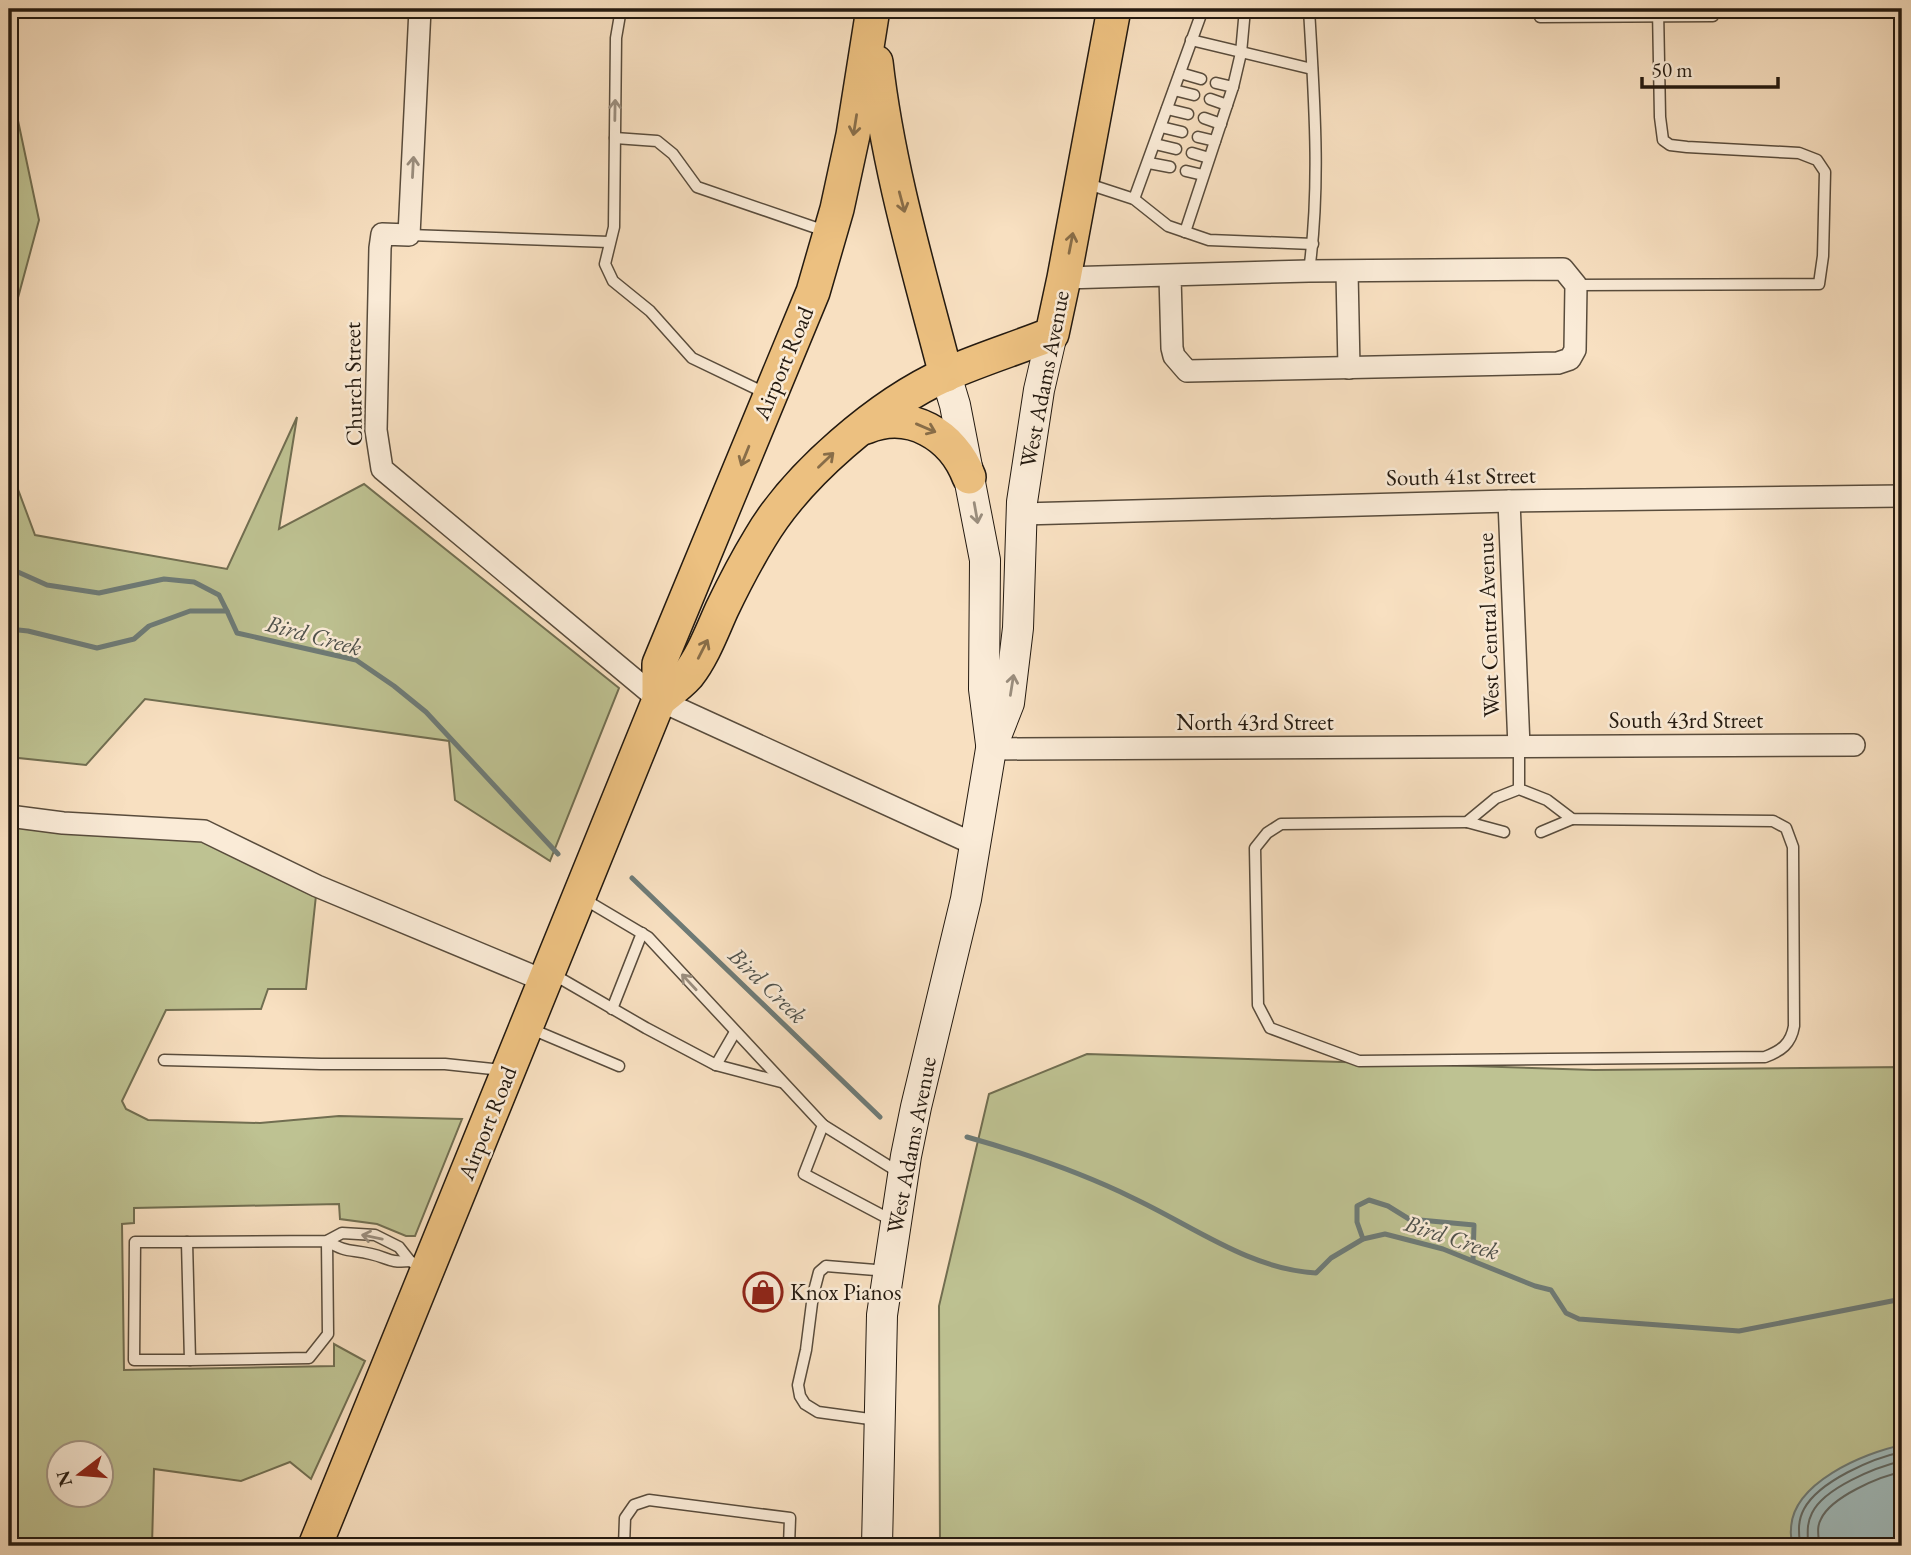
<svg xmlns="http://www.w3.org/2000/svg" width="1911" height="1555" viewBox="0 0 1911 1555" font-family="'EB Garamond',serif">
	<rect width="100%" height="100%" fill="#f8e0c1"/>
	<filter id="stains"><feTurbulence type="fractalNoise" baseFrequency=".00286" numOctaves="4"/><feColorMatrix values="0 0 0 0 .2 0 0 0 0 .09 0 0 0 0 .02 0 0 0 .5 -.17"/></filter>
	<radialGradient id="worn" r=".72"><stop offset=".6" stop-color="#630" stop-opacity="0"/><stop offset="1" stop-color="#630" stop-opacity=".3"/></radialGradient>
	<g fill="#bec292" stroke="#716e51" stroke-width="2" fill-rule="evenodd">
		<polygon points="9,78 39,220 9,331"/>
		<polygon points="297,417 279,529 364,484 619,688 550,861 455,800 449,741 145,699 86,765 9,757 9,442 13,476 35,535 227,569"/>
		<path d="M 9,816 L 204,831 L 317,886 L 306,989 L 268,989 L 261,1009 L 166,1010 L 122,1101 L 126,1109 L 148,1120 L 260,1123 L 339,1116 L 462,1119 L 415,1236 L 406,1236 L 377,1224 L 340,1219 L 339,1204 L 134,1208 L 134,1223 L 122,1224 L 124,1370 L 334,1366 L 334,1344 L 365,1361 L 311,1479 L 290,1462 L 241,1481 L 154,1469 L 152,1546 L 9,1546 ZM 60,1454 L 102,1454 L 102,1496 L 60,1496 Z"/>
		<polygon points="1087,1054 1594,1070 1902,1067 1902,1546 940,1546 939,1306 989,1094"/>
	</g>
	<path fill="#a0bbbc" stroke="#6e7b77" stroke-width="2" d="M 1902,1445 L 1902,1546 L 1793,1546 C 1792,1541 1790,1535 1791,1530 C 1791,1483 1864,1453 1902,1445 Z"/>
	<g fill="none" stroke-linecap="round" stroke-linejoin="round">
		<g stroke="#626a66" stroke-width="2">
			<path d="M 1800,1546 C 1799,1533 1797,1522 1804,1509 C 1819,1481 1873,1458 1902,1452"/>
			<path d="M 1808,1546 C 1808,1534 1806,1525 1812,1513 C 1824,1488 1876,1467 1902,1461"/>
			<path d="M 1819,1546 C 1819,1536 1816,1528 1821,1519 C 1831,1497 1880,1476 1902,1472"/>
		</g>
		<g stroke="#6e7b77" stroke-width="5">
			<polyline points="9,568 47,585 99,593 164,579 194,582 219,595 227,611"/>
			<polyline points="9,629 28,631 97,648 134,639 149,626 190,611 227,611 237,633 356,660 394,686 426,712 558,854"/>
			<polyline points="632,878 880,1117"/>
			<path d="M 967,1137 C 1024,1153 1080,1172 1133,1198 C 1193,1226 1249,1269 1316,1273 L 1331,1258 L 1363,1239 L 1385,1234 L 1443,1249 L 1535,1286 L 1551,1290 L 1566,1313 L 1579,1319 L 1739,1331 L 1902,1299"/>
			<polyline points="1363,1239 1357,1222 1357,1206 1369,1200 1388,1206 1409,1219 1474,1225 1473,1260"/>
		</g>
		<g stroke="#594c3c" stroke-width="13">
			<g id="service">
				<polyline points="621,9 616,38 614,227 605,264 613,281 650,311 692,358 767,394"/>
				<path d="M 1309,9 C 1314,96 1321,184 1309,271"/>
				<polyline points="1540,9 1540,17 1713,16 1713,9"/>
				<polyline points="1202,11 1224,9"/>
				<polyline points="1191,40 1312,69"/>
				<polyline points="1180,73 1201,79"/>
				<polyline points="1216,83 1233,87"/>
				<polyline points="1174,90 1194,95"/>
				<polyline points="1210,99 1227,105"/>
				<polyline points="1167,109 1188,114"/>
				<polyline points="1204,118 1221,124"/>
				<polyline points="1161,127 1182,132"/>
				<polyline points="1198,137 1215,141"/>
				<polyline points="615,138 657,141 673,154 697,187 828,232"/>
				<polyline points="1155,144 1176,149"/>
				<polyline points="1192,153 1209,158"/>
				<polyline points="1149,163 1170,167"/>
				<polyline points="1186,171 1203,175"/>
				<polyline points="1085,183 1134,199 1168,226 1209,240 1313,244"/>
				<polyline points="1134,199 1203,9"/>
				<polyline points="1185,232 1233,87 1241,53 1245,9"/>
				<polyline points="409,235 609,242"/>
				<polyline points="1576,285 1819,284 1823,256 1825,172 1817,160 1799,153 1687,147 1670,145 1663,140 1660,117 1658,9"/>
				<path d="M 1519,747 L 1519,789 L 1496,798 L 1467,822 L 1281,824 L 1267,833 L 1255,848 L 1258,1005 L 1270,1028 L 1359,1061 L 1765,1057 C 1781,1051 1791,1044 1794,1026 L 1793,847 L 1786,828 L 1773,821 L 1572,819 L 1547,800 L 1519,789"/>
				<polyline points="1467,822 1504,832"/>
				<polyline points="1541,832 1572,819"/>
				<polyline points="584,899 648,937 823,1125 804,1174 893,1221"/>
				<polyline points="551,973 646,1028 716,1065 781,1082"/>
				<polyline points="612,1009 642,933"/>
				<polyline points="529,1028 619,1066"/>
				<polyline points="164,1060 321,1064 445,1064 502,1070"/>
				<polyline points="716,1065 735,1032"/>
				<polyline points="823,1125 900,1173"/>
				<polyline points="327,1241 328,1334 309,1358 190,1360 187,1242 327,1241 342,1233 375,1235 399,1247 410,1261 424,1269"/>
				<path d="M 327,1241 C 347,1253 349,1249 371,1254 C 389,1258 388,1263 410,1261"/>
				<polyline points="187,1242 135,1242 134,1360 190,1360"/>
				<polyline points="877,1420 818,1412 805,1404 800,1396 798,1385 806,1350 813,1295 819,1272 826,1266 888,1271"/>
				<polyline points="624,1546 625,1518 634,1505 649,1500 790,1518 789,1546"/>
			</g>
		</g>
		<g stroke="#594c3c" stroke-width="24">
			<g id="minor">
				<polyline points="420,9 409,235 382,234 380,248 376,430 382,469 659,700 976,845"/>
				<polyline points="1347,272 1349,368"/>
				<polyline points="1064,278 1309,271 1563,269 1576,285 1575,350 1570,359 1558,363 1187,371 1174,356 1172,348 1170,276"/>
				<polyline points="1509,501 1519,747"/>
				<polyline points="1022,514 1509,501 1902,496"/>
				<polyline points="991,749 1854,745"/>
				<polyline points="9,816 63,823 204,831 317,886 545,981"/>
			</g>
		</g>
		<g stroke="#241a10" stroke-width="32">
			<g id="secondary">
				<polyline points="946,375 955,405 985,560 984,689 991,744"/>
				<polyline points="877,1546 882,1315 906,1156 916,1107 966,899 991,749 1009,703 1018,628 1022,502 1039,390 1052,334"/>
			</g>
		</g>
		<g stroke="#241a10" stroke-width="36">
			<g id="primary">
				<path d="M 876,62 C 888,168 919,271 946,375"/>
				<path d="M 866,427 C 910,409 953,435 969,477"/>
				<path d="M 659,700 C 669,692 680,684 688,675 C 703,656 712,631 722,609 C 734,584 746,561 760,538 C 797,475 880,404 947,374 C 981,359 1017,348 1052,334 L 1064,278 L 1114,9"/>
				<polyline points="315,1546 659,700 659,664 813,292 837,209 853,135 873,9"/>
			</g>
		</g>
		<use href="#service" stroke="#faebd7" stroke-width="10"/>
		<use href="#minor" stroke="#faebd7" stroke-width="21"/>
		<use href="#secondary" stroke="#faebd7" stroke-width="30"/>
		<use href="#primary" stroke="#ecc080" stroke-width="33"/>
	</g>
	<defs><path id="oneway-shaft" d="M-6 0H5M1.5-3L5.5 0L1.5 3" fill="none" stroke-width="1.6" stroke-linecap="round" stroke-linejoin="round" transform="scale(1.75)"/></defs>
	<g stroke="#9a8d7d">
		<use href="#oneway-shaft" transform="translate(615 110) rotate(-89)"/>
		<use href="#oneway-shaft" transform="translate(413 167) rotate(-87)"/>
		<use href="#oneway-shaft" transform="translate(976 513) rotate(80)"/>
		<use href="#oneway-shaft" transform="translate(1012 685) rotate(-81)"/>
		<use href="#oneway-shaft" transform="translate(689 982) rotate(-133)"/>
		<use href="#oneway-shaft" transform="translate(372 1237) rotate(-168)"/>
	</g>
	<g stroke="#886d48">
		<use href="#oneway-shaft" transform="translate(855 125) rotate(99)"/>
		<use href="#oneway-shaft" transform="translate(902 202) rotate(75)"/>
		<use href="#oneway-shaft" transform="translate(1071 243) rotate(-79)"/>
		<use href="#oneway-shaft" transform="translate(926 428) rotate(23)"/>
		<use href="#oneway-shaft" transform="translate(745 456) rotate(112)"/>
		<use href="#oneway-shaft" transform="translate(826 460) rotate(-44)"/>
		<use href="#oneway-shaft" transform="translate(703 649) rotate(-63)"/>
	</g>
	<defs>
		<g id="shop-ring" transform="scale(2.0125)"><circle r="9.5" fill="#faebd7" stroke="#8f2418" stroke-width="1.5"/><path d="M-5-2.5h2.3a2.7 3.5 0 0 1 5.4 0H5L5.5 6h-11ZM-1.5-2.5h3a1.5 2.3 0 0 0-3 0Z" fill="#8f2418"/></g>
	</defs>
	<g fill-rule="evenodd">
		<use href="#shop-ring" x="763" y="1292"/>
	</g>
	<g text-anchor="middle" dominant-baseline="central" stroke-width="5" stroke-linejoin="round" paint-order="stroke">
		<g font-size="23" fill="#241a10" stroke="#faebd7">
			<text transform="translate(783 363) rotate(-67)">Airport Road</text>
			<text transform="translate(1044 379) rotate(-79)">West Adams Avenue</text>
			<text transform="translate(353 384) rotate(-91)">Church Street</text>
			<text transform="translate(1461 476) rotate(-1)">South 41st Street</text>
			<text transform="translate(1488 625) rotate(-92)">West Central Avenue</text>
			<text x="1686" y="720">South 43rd Street</text>
			<text x="1255" y="722">North 43rd Street</text>
			<text transform="translate(487 1123) rotate(-68)">Airport Road</text>
			<text transform="translate(911 1145) rotate(-79)">West Adams Avenue</text>
		</g>
		<g font-size="23" fill="#241a10" stroke="#faebd7" text-anchor="start">
			<text x="790" y="1292">Knox Pianos</text>
		</g>
		<g font-size="24" font-style="italic" fill="#4f524c" stroke="#faebd7">
			<text transform="translate(314 635) rotate(15)">Bird Creek</text>
			<text transform="translate(768 985) rotate(44)">Bird Creek</text>
			<text transform="translate(1452 1237) rotate(18)">Bird Creek</text>
		</g>
	</g>
	<rect width="1911" height="1555" fill="none" stroke="#f8e0c1" stroke-width="35"/>
	<rect x="10" y="10" width="1890" height="1534" fill="none" stroke="#241a10" stroke-width="3.5"/>
	<rect x="18" y="18" width="1876" height="1520" fill="none" stroke="#241a10" stroke-width="2"/>
	<g transform="translate(80 1474) rotate(254)"><circle r="33" fill="#faebd7" stroke="#a49787" stroke-width="2"/>
	<path d="M0-5L12 26L0 18L-12 26Z" fill="#8f2418"/>
	<text y="-10" font-size="19" font-weight="bold" text-anchor="middle" fill="#241a10">N</text>
	</g>
	<path d="M1642 77v10h136v-10" fill="none" stroke="#241a10" stroke-width="3.5"/>
	<text x="1652" y="77" font-size="21" fill="#241a10" stroke="#faebd7" stroke-width="5" paint-order="stroke">50 m</text>
	<rect width="100%" height="100%" filter="url(#stains)"/>
	<rect width="100%" height="100%" fill="url(#worn)"/>
</svg>
